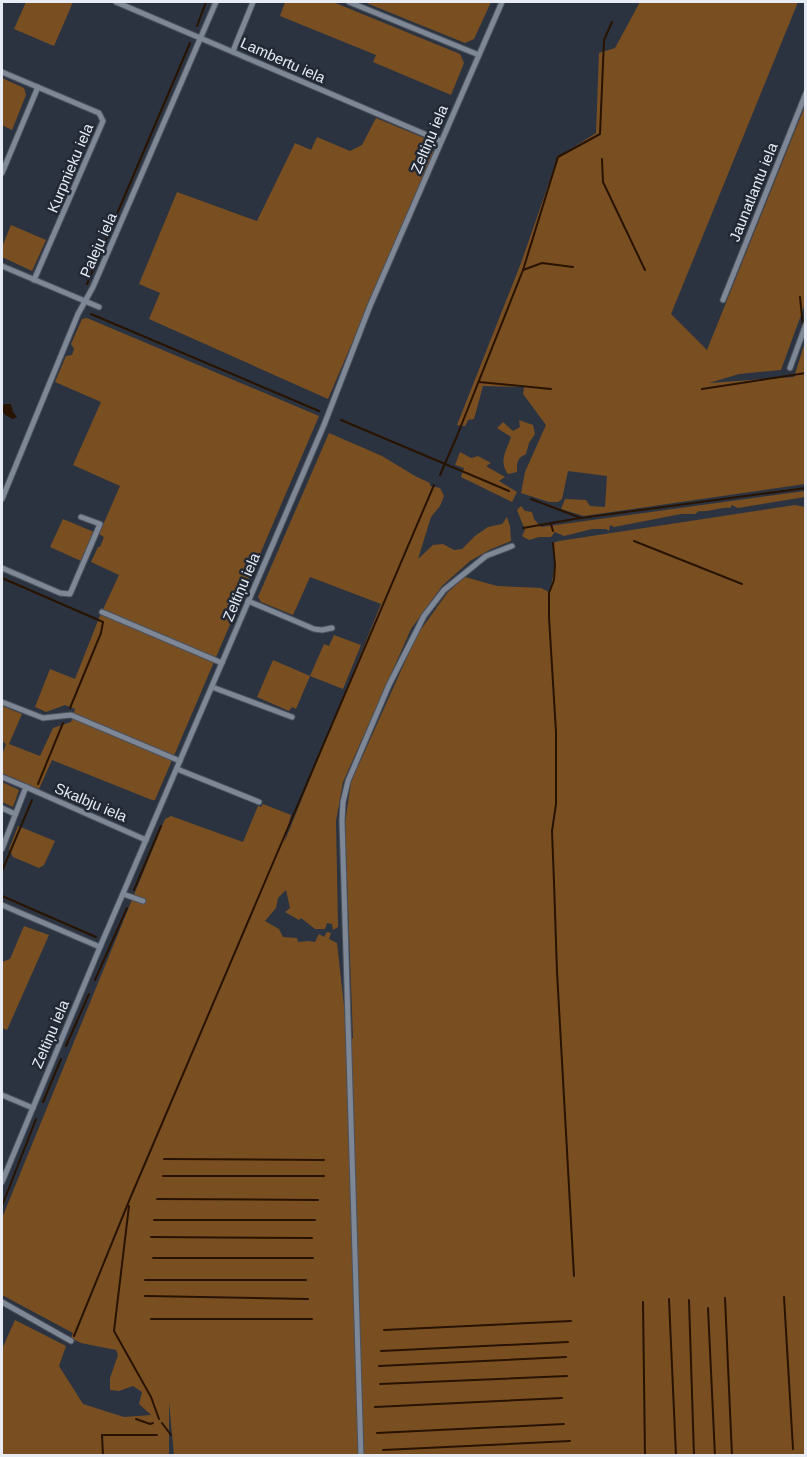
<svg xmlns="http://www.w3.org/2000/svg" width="807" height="1457" viewBox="0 0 807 1457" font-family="Helvetica,sans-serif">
	<rect width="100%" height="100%" fill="#2b3340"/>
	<g fill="#794f21">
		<polygon points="26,2 73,2 54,46 14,29"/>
		<polygon points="285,2 333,2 460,54 464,63 451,95 373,62 376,55 280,16"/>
		<polygon points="364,2 491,2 474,39 465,43"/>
		<polygon points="640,2 798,2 671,314 707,350 805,106 805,304 781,370 739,374 709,383 794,377 805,342 805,484 584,516 561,509 565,499 586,500 590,506 605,507 607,476 568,471 562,499 558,502 549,502 521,493 525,472 546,425 523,394 524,387 483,386 474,419 468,420 465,426 457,425 521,263 558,157 596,133 599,53 615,48"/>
		<polygon points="2,78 24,88 26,95 12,130 2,125"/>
		<polygon points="376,118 429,140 433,146 433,154 328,399 149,319 160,293 139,284 177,192 257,221 295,143 311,150 317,137 350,151 362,145"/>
		<polygon points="11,225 46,240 32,271 2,257 2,247"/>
		<polygon points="87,318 319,416 155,800 152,800 52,760 39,789 2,773 2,755 6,744 2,741 2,706 22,714 9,744 40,756 53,728 71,722 75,709 65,705 46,712 35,707 50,669 75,679 99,618 119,575 91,562 98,547 100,547 104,537 99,534 120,486 73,465 101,402 55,382 66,356 72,355 74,349 71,344 82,319"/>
		<path d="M 519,420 L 533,425 L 535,434 L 529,443 L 526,454 C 516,459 517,463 517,472 L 508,474 C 498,461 507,450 511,437 L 497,428 L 503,422 L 513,431 L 520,427 Z"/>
		<path d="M 329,433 L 382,456 L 415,476 L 430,483 L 430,486 L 440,488 L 444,496 L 440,506 L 431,517 L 418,559 L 433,545 L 443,544 L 454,550 L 462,549 L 475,536 L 488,527 L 502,524 L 507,517 L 510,526 L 511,541 L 489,550 L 470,561 L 442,586 L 411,629 L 343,782 L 336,821 L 338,927 L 333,930 L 332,924 L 327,923 L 325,929 L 315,929 L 301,918 L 299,920 L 285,912 L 290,908 L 286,890 L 278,898 L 276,908 L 265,921 L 279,929 L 283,937 L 297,938 L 298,942 L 308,941 L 315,942 L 319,934 L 324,937 L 327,932 L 331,933 L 329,939 L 337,943 L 348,1042 L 353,1038 L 345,823 L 351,782 L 417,635 L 448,592 L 465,577 L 497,586 L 541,588 L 549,592 C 555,575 555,561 553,543 L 559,541 L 795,505 L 805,507 L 805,1455 L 174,1455 L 169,1402 L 169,1455 L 2,1456 L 2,1349 L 15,1320 L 66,1346 L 59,1366 L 83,1404 L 124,1417 L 151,1415 L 139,1404 L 142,1392 L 133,1386 L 119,1391 L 110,1390 L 110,1378 L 118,1355 L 116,1350 L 81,1343 L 71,1338 L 73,1333 L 2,1295 L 2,1218 L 165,819 L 171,816 L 243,842 L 258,806 L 261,807 L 263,804 L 291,815 L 284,843 L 381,604 L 310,577 L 293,615 L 261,602 L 258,597 Z"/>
		<polygon points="460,452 471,458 478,456 491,463 486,466 505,477 499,481 517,492 512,502 461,477 464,468 455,465"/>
		<path d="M 805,491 L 805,497 L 738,508 L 732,505 L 730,508 C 722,506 708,513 699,511 L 695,514 L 681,514 L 614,527 L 610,525 L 609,531 L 606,529 L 592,529 L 564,536 L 555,532 L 551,537 L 539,537 L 529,540 L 522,536 L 525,530 L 517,510 L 521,506 L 525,511 L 532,512 L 534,519 L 541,527 Z"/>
		<polygon points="63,519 94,532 81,561 50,547"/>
		<polygon points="334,635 361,645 343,689 310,676 296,709 292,707 289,711 257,697 273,660 310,676 324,644 329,646"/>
		<polygon points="2,782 19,790 13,807 2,802"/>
		<polygon points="18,826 55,841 44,865 39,868 13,857 9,849"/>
		<polygon points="24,926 49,935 7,1030 2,1028 2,962 10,959"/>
	</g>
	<path fill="#281300" d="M 5,404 L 11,404 L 13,412 L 17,417 L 13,419 C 7,416 1,414 2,406 Z"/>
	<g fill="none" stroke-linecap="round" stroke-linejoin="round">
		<g stroke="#281300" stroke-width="2">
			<polyline points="197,26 206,2"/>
			<polyline points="602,159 603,182 645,270"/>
			<polyline points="523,270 542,263 573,267"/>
			<polyline points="87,284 190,43"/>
			<polyline points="800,297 803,327"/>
			<polyline points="91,314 319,411"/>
			<polyline points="804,335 806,344"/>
			<polyline points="479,382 551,389"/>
			<polyline points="702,389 806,373"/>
			<polyline points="341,420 509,491"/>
			<polyline points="440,475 457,436 523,270 558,157 600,134 604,40 612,22"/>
			<polyline points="531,499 581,518 806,488"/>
			<polyline points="551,524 553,531"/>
			<polyline points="523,528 580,518"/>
			<polyline points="634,541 742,584"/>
			<polyline points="553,543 555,565 554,580 549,593 549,617 556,732 556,804 552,831 554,882 557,972 574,1276"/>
			<polyline points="2,578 103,622 101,633 70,708"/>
			<polyline points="38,784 63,723"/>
			<polyline points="2,871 32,800"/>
			<polyline points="134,890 161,826"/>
			<polyline points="2,896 96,937"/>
			<polyline points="95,980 127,908"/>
			<polyline points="66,1046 89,994"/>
			<polyline points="43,1102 61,1059"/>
			<polyline points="164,1159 324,1160"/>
			<polyline points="163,1176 324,1176"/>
			<polyline points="157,1199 318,1200"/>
			<polyline points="2,1206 36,1119"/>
			<polyline points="129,1206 114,1331 151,1397 159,1419"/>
			<polyline points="154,1220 315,1220"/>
			<polyline points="151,1237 312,1238"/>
			<polyline points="153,1258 313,1258"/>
			<polyline points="145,1280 306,1280"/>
			<polyline points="145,1296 308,1299"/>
			<polyline points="784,1297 793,1449"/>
			<polyline points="725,1298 732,1456"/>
			<polyline points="669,1299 676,1456"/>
			<polyline points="689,1300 694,1456"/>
			<polyline points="643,1302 645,1456"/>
			<polyline points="708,1308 715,1456"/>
			<polyline points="151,1319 312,1319"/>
			<polyline points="384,1330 571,1321"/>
			<polyline points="74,1336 129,1201 434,485"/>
			<polyline points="381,1351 568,1342"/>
			<polyline points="379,1366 566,1357"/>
			<polyline points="380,1384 567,1376"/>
			<polyline points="375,1407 562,1398"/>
			<polyline points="136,1419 150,1424 153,1423"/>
			<polyline points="162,1423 171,1435"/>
			<polyline points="377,1433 564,1424"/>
			<polyline points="383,1450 570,1441"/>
			<polyline points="103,1456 102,1435 157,1435"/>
		</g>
		<g stroke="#4b515c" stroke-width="7">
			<g id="minor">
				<polyline points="116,2 441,141"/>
				<polyline points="349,2 479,55"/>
				<polyline points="233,51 253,2"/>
				<polyline points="2,72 99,113 103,121 34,280"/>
				<polyline points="2,173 38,87"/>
				<polyline points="2,266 99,307"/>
				<polyline points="723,300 806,93"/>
				<polyline points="790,368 806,324"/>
				<polyline points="2,499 78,314 93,287 216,2"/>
				<polyline points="2,568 60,593 70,594 100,524 81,517"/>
				<polyline points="248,601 314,629 322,630 332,628"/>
				<polyline points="102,612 222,663"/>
				<polyline points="212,687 292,717"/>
				<polyline points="2,702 43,718 71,715 180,761"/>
				<polyline points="177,769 259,802"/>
				<polyline points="2,777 26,787"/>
				<polyline points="2,808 15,814"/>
				<polyline points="2,849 26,787 146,840"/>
				<polyline points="123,894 143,901"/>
				<polyline points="2,905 100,947"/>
				<polyline points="2,1095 33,1108"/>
				<polyline points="2,1182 100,947 324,425 370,306 502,2"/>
				<polyline points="2,1302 71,1341"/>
				<polyline points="361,1456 342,821 343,802 348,781 389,685 424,616 444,590 486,556 512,546"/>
			</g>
		</g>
		<use href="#minor" stroke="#7d8795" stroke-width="5"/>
	</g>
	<g text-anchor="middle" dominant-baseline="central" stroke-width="5" stroke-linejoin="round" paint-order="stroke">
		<g font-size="15" fill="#e7ecf4" stroke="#222935">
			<text transform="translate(283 60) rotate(24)">Lambertu iela</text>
			<text transform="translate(429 139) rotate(-67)">Zeltiņu iela</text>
			<text transform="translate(70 168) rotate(-67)">Kurpnieku iela</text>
			<text transform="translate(753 192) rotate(-68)">Jaunatlantu iela</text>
			<text transform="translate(98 245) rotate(-66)">Paleju iela</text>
			<text transform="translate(241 587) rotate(-67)">Zeltiņu iela</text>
			<text transform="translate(91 802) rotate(23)">Skalbju iela</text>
			<text transform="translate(50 1034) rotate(-67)">Zeltiņu iela</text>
		</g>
	</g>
	<rect width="807" height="1457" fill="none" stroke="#e7ecf4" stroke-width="6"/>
</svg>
